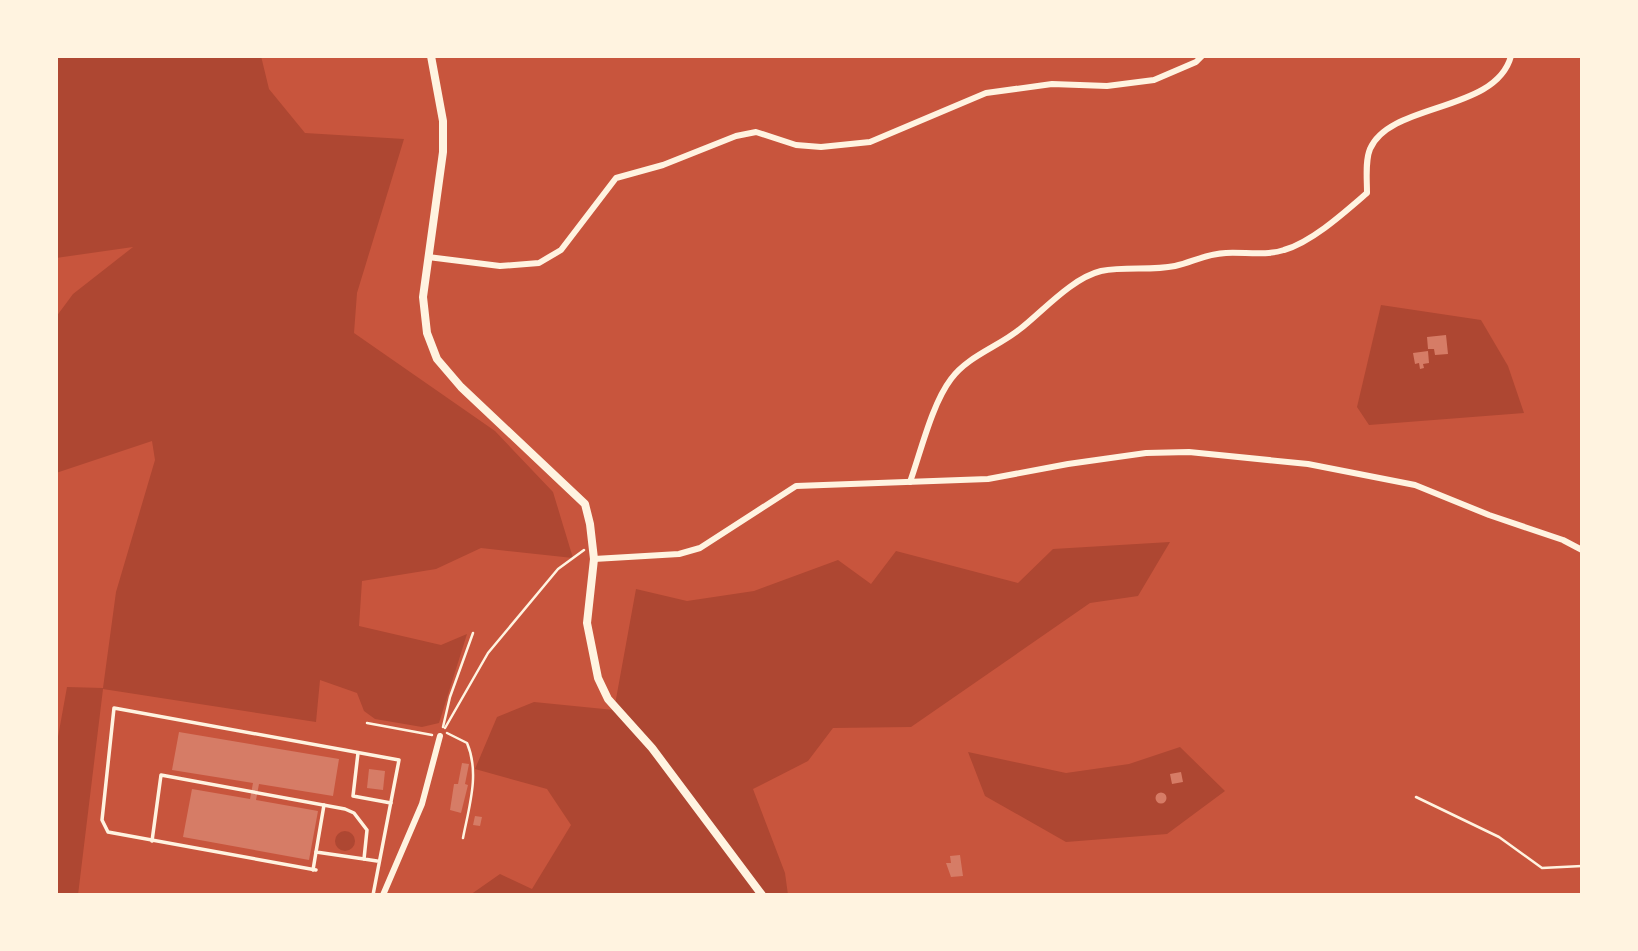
<svg xmlns="http://www.w3.org/2000/svg" width="1638" height="951" viewBox="0 0 1638 951" font-family="Raleway,sans-serif">
	<rect width="100%" height="100%" fill="#c8553d"/>
	<g fill="#ae4732">
		<polygon points="56,56 261,56 269,89 305,133 404,139 357,293 354,333 495,431 553,492 573,558 481,548 436,569 362,581 359,626 441,645 467,634 439,723 422,727 375,719 364,711 357,693 320,680 316,722 103,689 78,895 56,895 56,748 67,687 103,688 116,592 155,460 152,441 56,473 56,317 73,294 133,247 56,258"/>
		<polygon points="1381,305 1481,320 1508,366 1524,413 1369,425 1357,407"/>
		<polygon points="1170,542 1138,596 1090,603 911,727 833,728 808,761 753,789 785,873 788,895 470,895 500,874 532,889 571,825 547,789 475,769 497,717 534,702 614,710 636,589 687,601 754,591 838,560 871,584 896,551 1018,583 1053,549"/>
		<polygon points="1180,747 1225,791 1167,834 1066,842 985,796 968,752 1066,773 1129,764"/>
		<circle cx="345" cy="841" r="10"/>
	</g>
	<g fill="#d67c66">
		<polygon points="1446,335 1448,354 1435,355 1434,349 1428,349 1427,337"/>
		<polygon points="1428,351 1429,363 1423,364 1424,368 1420,369 1419,363 1415,364 1413,353"/>
		<polygon points="179,732 339,759 333,796 259,784 256,800 318,811 309,860 183,837 192,789 250,799 253,783 172,770"/>
		<polygon points="462,763 469,764 465,784 468,785 461,813 450,810 454,784 458,784"/>
		<polygon points="369,769 385,771 383,790 367,788"/>
		<polygon points="1181,772 1183,782 1172,784 1170,774"/>
		<circle cx="1161" cy="798" r="5.5"/>
		<polygon points="475,816 482,817 480,826 473,825"/>
		<polygon points="960,855 963,876 951,877 946,863 951,863 950,856"/>
	</g>
	<g fill="none" stroke-linecap="round" stroke-linejoin="round">
		<g stroke="#fff3e0" stroke-width="2.5">
			<polyline points="367,723 432,735"/>
			<polyline points="443,727 450,697 473,633"/>
			<polyline points="445,728 488,653 558,569 584,550"/>
			<path d="M 447,733 L 467,743 C 480,773 469,807 463,838"/>
			<polyline points="1416,797 1499,837 1542,868 1582,866"/>
		</g>
		<g stroke="#fff3e0" stroke-width="3.5">
			<polyline points="358,753 353,796 391,803"/>
			<polyline points="324,805 316,852 364,859"/>
			<polyline points="152,841 161,775 345,809 354,813 367,830 364,859 377,861"/>
			<polyline points="313,870 316,852"/>
			<polyline points="316,870 108,832 102,820 114,708 399,760 373,895"/>
		</g>
		<g stroke="#fff3e0" stroke-width="6">
			<polyline points="428,257 500,266 539,263 561,250 616,178 663,165 736,136 756,132 796,145 821,147 870,142 986,93 1052,84 1107,86 1154,80 1196,62 1202,56"/>
			<path d="M 910,482 C 921,451 932,404 951,379 C 968,356 998,347 1020,329 C 1043,311 1072,278 1101,271 C 1126,266 1151,271 1175,266 C 1193,262 1205,254 1226,253 C 1245,252 1266,256 1284,250 C 1312,242 1345,212 1367,193 C 1367,179 1365,161 1370,149 C 1390,102 1496,113 1511,56"/>
			<polyline points="594,559 679,554 700,548 796,486 988,479 1068,464 1146,453 1189,452 1308,464 1415,485 1489,515 1563,540 1582,550"/>
			<polyline points="383,895 422,804 440,736"/>
		</g>
		<polyline stroke="#fff3e0" stroke-width="8" points="431,56 443,121 443,152 423,297 427,333 437,359 461,387 585,504 590,524 594,559 587,623 598,678 608,699 652,748 762,895"/>
	</g>
	<rect width="1638" height="951" fill="none" stroke="#fff3e0" stroke-width="116"/>
</svg>
